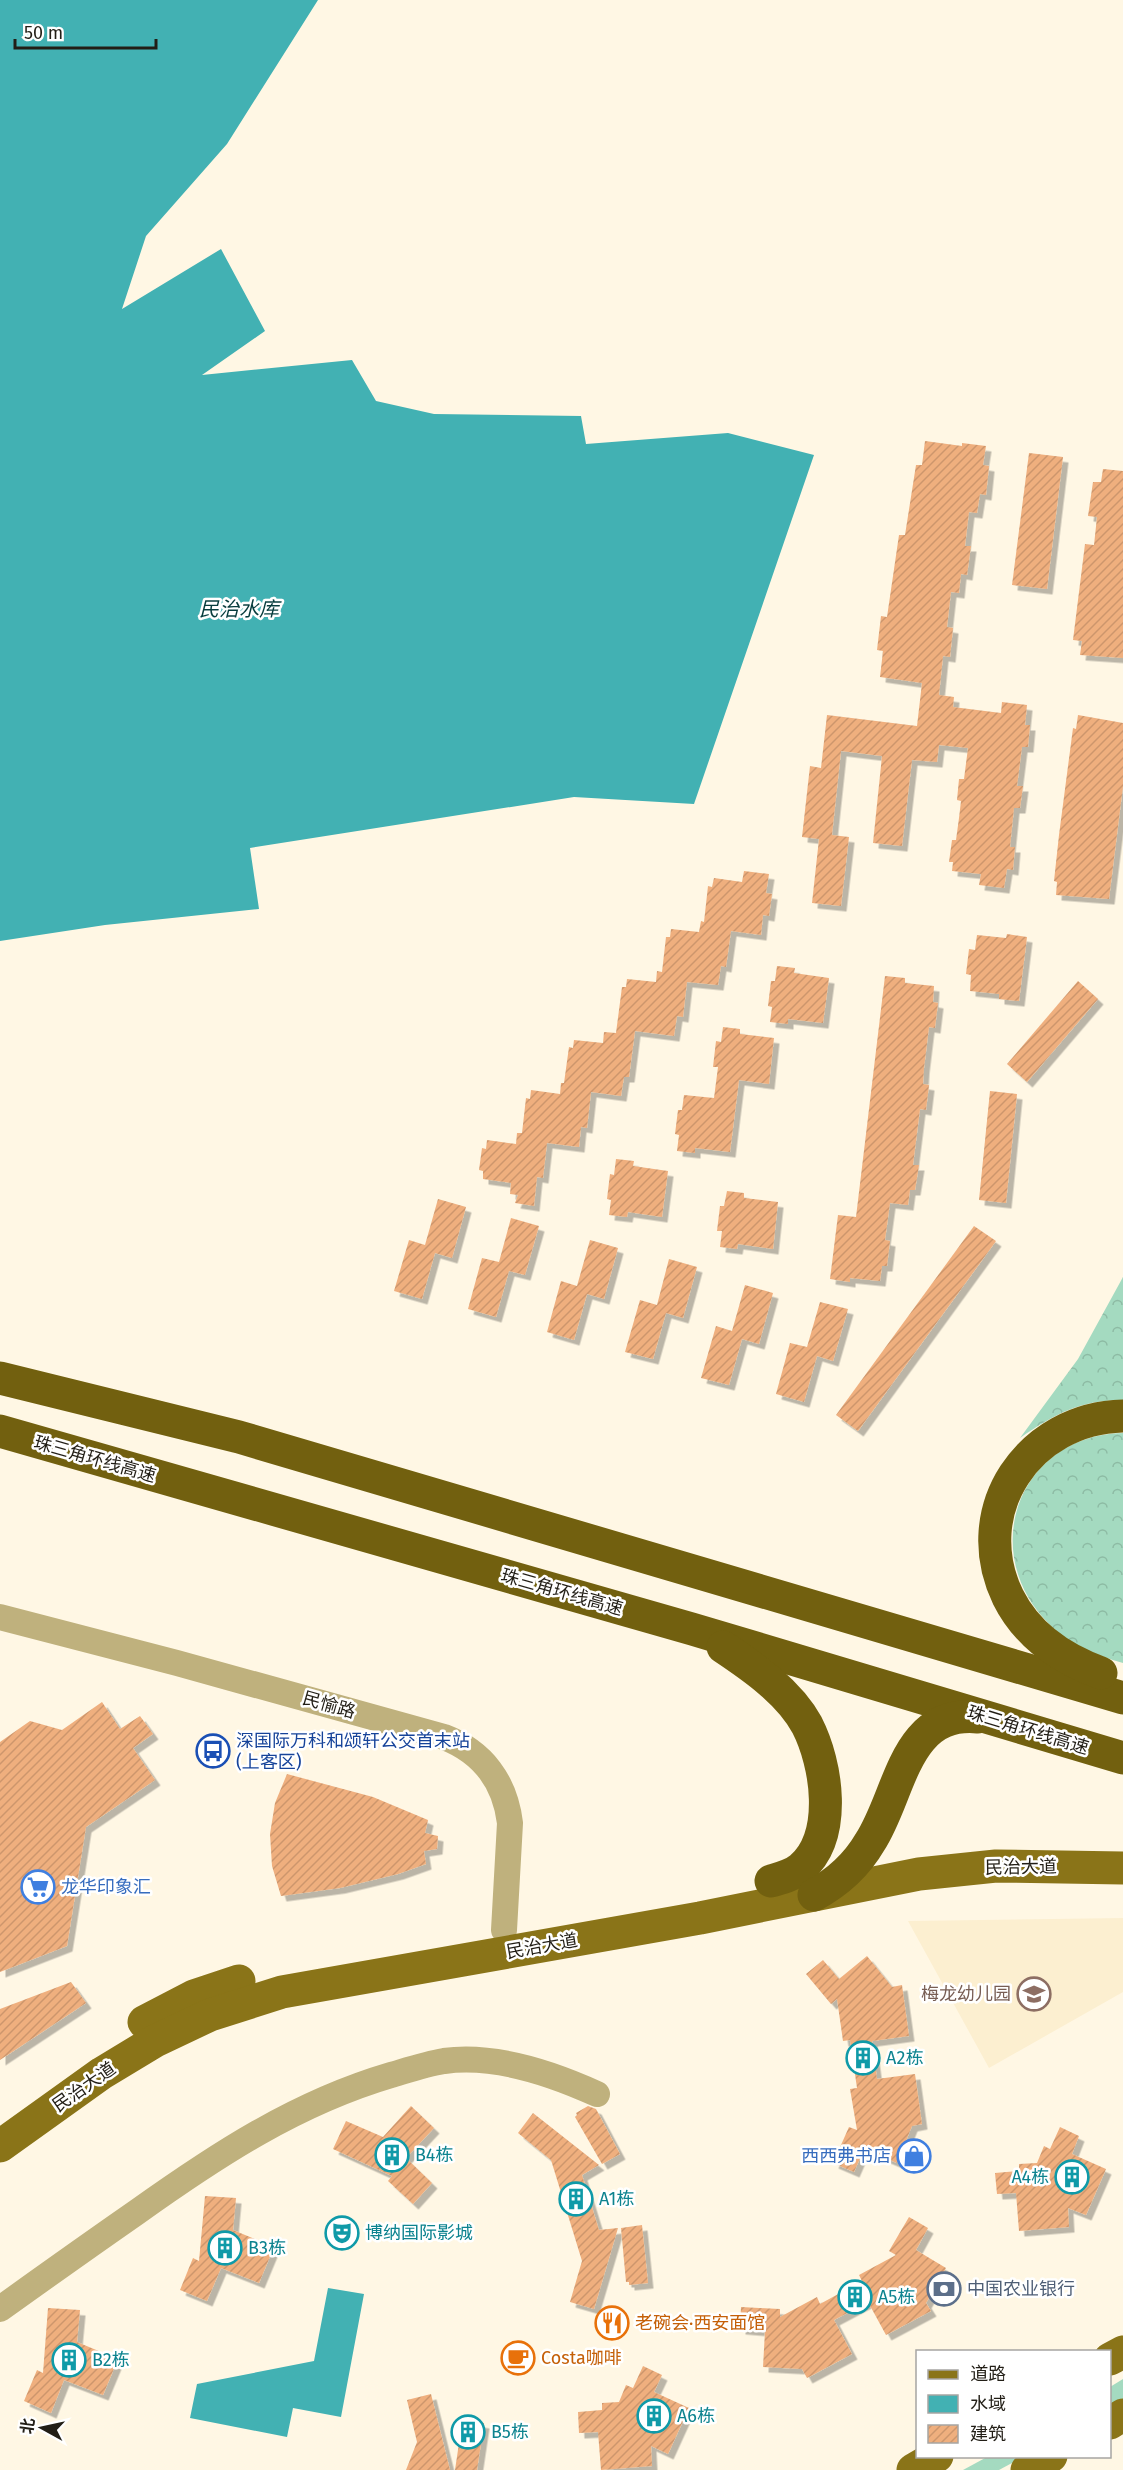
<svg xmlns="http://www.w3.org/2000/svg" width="1123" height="2470" viewBox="0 0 1123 2470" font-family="'Fira Sans','Noto Sans SC',sans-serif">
	<defs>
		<pattern id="forest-crowns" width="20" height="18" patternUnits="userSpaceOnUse" patternTransform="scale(1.5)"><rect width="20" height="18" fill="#a4dac0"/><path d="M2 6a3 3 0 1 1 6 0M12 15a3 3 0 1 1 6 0" fill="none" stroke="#8dbba4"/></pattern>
		<pattern id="building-hatch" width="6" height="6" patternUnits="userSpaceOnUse" patternTransform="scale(1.5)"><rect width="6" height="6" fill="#efaf7e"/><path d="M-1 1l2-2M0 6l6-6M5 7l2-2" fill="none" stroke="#cd966c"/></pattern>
		<filter id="shadow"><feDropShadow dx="5.5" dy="5.5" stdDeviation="0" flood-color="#0004"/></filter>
	</defs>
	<rect width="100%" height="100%" fill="#fff7e4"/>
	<polygon fill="#fcefd0" points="1123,1918 1123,1992 989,2068 908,1921"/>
	<g fill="#a4dac0">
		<polygon points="1123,2379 1123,2400 1110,2407 1110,2387"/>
		<polygon points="987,2457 1023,2457 999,2470 963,2470"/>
	</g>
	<g fill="url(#forest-crowns)">
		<path d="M 1123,1277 L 1123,1400 C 1080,1400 1055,1414 1020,1438 L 1078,1359 Z"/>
		<path d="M 1123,1433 L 1123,1663 C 1096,1655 1070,1645 1050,1625 C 976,1553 1018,1435 1123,1433 Z"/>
	</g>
	<g fill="#42b1b3">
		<polygon points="0,0 318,0 227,144 146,236 122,309 221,249 265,331 202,375 352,360 376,401 434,414 581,416 586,444 728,433 814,455 694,804 574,797 250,848 259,909 105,925 0,941"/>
		<polygon points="328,2288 364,2294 341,2417 293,2408 287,2437 190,2418 197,2384 314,2361"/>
	</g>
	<g fill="url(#building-hatch)" filter="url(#shadow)">
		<polygon points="925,441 962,446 962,443 986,446 983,465 989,466 986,495 980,494 977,513 969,512 965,546 971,546 967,575 961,574 959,593 951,592 947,627 953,628 950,657 943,656 939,695 954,697 953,707 1001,713 1002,702 1027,705 1025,725 1030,725 1028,747 1022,747 1017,786 1023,786 1020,808 1014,808 1010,847 1015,847 1013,870 1007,869 1004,888 979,885 981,874 952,871 953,862 949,862 952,840 956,840 959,818 961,801 957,800 959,779 964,779 968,748 939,745 937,762 912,760 902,846 873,843 882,756 841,751 832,835 849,837 841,906 812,903 819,839 802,837 810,766 821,768 827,715 917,726 922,683 880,677 883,651 877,650 881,616 887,617 899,535 905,535 916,465 922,465"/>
		<polygon points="1029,453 1063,457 1047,589 1012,585"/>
		<polygon points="1103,469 1123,471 1123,658 1080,655 1082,641 1073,640 1085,544 1094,545 1097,517 1088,516 1093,482 1101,482"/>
		<polygon points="1078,715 1123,723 1123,786 1109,899 1056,895 1057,882 1054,881 1059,835 1073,728 1076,729"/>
		<polygon points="744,871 769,874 766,893 772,894 769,916 763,915 761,935 731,931 726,967 721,966 718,985 687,982 683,1017 677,1016 674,1036 635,1031 629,1077 624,1077 621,1096 591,1092 587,1128 581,1127 579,1147 547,1143 543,1178 537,1177 534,1206 515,1203 518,1195 510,1194 511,1183 483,1179 483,1171 479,1170 482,1148 486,1149 487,1140 516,1144 517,1133 522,1133 526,1098 530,1099 531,1090 560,1094 561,1083 564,1083 569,1047 573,1048 574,1040 603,1043 604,1032 616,1033 622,987 626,987 627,979 656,982 657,971 662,972 666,937 670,937 671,929 699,932 701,921 704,922 708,886 712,887 714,878 742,882"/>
		<polygon points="1007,934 1027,937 1019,1001 999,999 999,994 970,991 971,975 966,974 969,949 975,950 977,935 1006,938"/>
		<polygon points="777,966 795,968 794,973 829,978 823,1023 788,1019 788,1024 770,1022 772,1007 768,1006 771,981 775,981"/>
		<polygon points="885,976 905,978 905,983 934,986 933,1002 938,1003 935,1028 929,1027 924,1068 923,1084 929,1085 926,1110 920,1109 913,1165 919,1165 915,1190 910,1190 908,1205 890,1203 885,1240 890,1241 887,1266 882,1266 880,1281 850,1278 850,1282 830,1279 838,1215 856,1217"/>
		<polygon points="1078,981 1098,999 1027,1082 1007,1064"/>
		<polygon points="723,1027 740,1029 740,1034 774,1038 769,1084 739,1080 730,1152 695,1148 695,1153 677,1151 679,1135 675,1134 678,1110 682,1110 684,1095 714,1098 718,1067 713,1067 716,1041 721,1042"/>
		<polygon points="990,1091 1017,1094 1006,1203 979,1200"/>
		<polygon points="616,1159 634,1161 633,1166 668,1171 662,1217 628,1212 627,1217 609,1215 611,1200 607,1199 610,1174 614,1175"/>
		<polygon points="727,1191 744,1193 744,1198 778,1202 773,1249 738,1244 737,1249 720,1247 722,1231 717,1231 720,1206 724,1206"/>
		<polygon points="438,1199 466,1207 452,1258 435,1253 422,1299 394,1291 409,1240 425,1245"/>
		<polygon points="511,1218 539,1226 525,1275 509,1271 496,1317 468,1309 482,1258 499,1262"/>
		<polygon points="974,1226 996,1241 858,1431 836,1415"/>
		<polygon points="590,1240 618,1248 604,1299 587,1294 574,1340 547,1332 561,1281 577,1286"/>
		<polygon points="669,1259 697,1267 683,1318 666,1313 653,1359 625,1352 640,1300 657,1305"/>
		<polygon points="745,1285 773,1293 759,1344 742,1339 729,1385 701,1378 716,1326 732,1331"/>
		<polygon points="820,1302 848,1309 833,1361 817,1356 804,1402 776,1394 790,1343 807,1347"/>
		<polygon points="102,1702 120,1729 140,1716 153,1734 133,1748 155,1780 86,1827 67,1946 0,1972 0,1742 30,1721 62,1730"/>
		<polygon points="287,1774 373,1797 428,1820 425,1833 438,1836 437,1849 424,1851 426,1864 398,1874 340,1888 281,1896 272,1866 270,1834 275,1803"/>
		<polygon points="867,1956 892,1987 902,1985 909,2036 872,2041 877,2079 915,2074 922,2124 912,2126 897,2163 864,2149 854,2172 833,2163 849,2127 857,2130 850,2089 857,2088 850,2040 843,2041 837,1999 831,2004 806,1974 823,1960 839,1979"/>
		<polygon points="71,1982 86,2003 0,2060 0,2009"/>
		<polygon points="411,2106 434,2128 406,2158 432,2183 413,2204 388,2181 392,2176 333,2149 346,2121 383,2137"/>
		<polygon points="588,2106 596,2109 620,2154 602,2164 575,2117 577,2115 576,2113"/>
		<polygon points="533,2113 599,2165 582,2175 599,2230 618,2228 594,2309 570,2302 582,2261 551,2160 518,2133"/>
		<polygon points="1060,2127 1079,2136 1072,2154 1106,2169 1086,2215 1068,2208 1069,2227 1019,2231 1016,2193 997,2194 995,2173 1019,2171 1019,2164 1037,2163 1044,2146 1050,2149"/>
		<polygon points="205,2196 236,2198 233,2230 274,2247 259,2283 221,2268 207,2301 180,2290 193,2258 199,2261"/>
		<polygon points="909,2217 928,2228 916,2250 946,2268 926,2303 931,2311 886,2335 868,2302 834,2320 852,2354 807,2378 802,2369 763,2367 765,2331 740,2329 741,2307 780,2309 780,2317 817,2297 820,2304 862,2281 859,2275 896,2255 889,2251"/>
		<polygon points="642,2225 648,2283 629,2285 629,2282 626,2282 621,2228"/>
		<polygon points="48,2308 80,2310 77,2342 118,2359 103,2395 64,2380 51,2413 24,2401 37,2370 43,2373"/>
		<polygon points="643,2366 662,2375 654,2392 689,2408 668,2454 651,2446 652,2466 601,2470 598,2432 579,2433 578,2412 602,2410 602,2403 619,2402 626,2385 633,2388"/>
		<polygon points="431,2394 450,2470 406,2470 417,2442 407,2400"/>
		<polygon points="465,2420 484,2423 477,2470 455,2470 462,2423 465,2423"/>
	</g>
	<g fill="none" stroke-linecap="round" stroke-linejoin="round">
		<g stroke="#bfb17d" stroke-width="26">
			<path d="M 0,1617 L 177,1663 L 444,1737 C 483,1752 505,1782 510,1823 L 504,1930"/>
			<path d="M 0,2309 C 46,2276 91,2244 137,2212 C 217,2155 296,2103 391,2075 C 408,2070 426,2064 444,2061 C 495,2054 551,2073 597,2094"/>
		</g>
		<g stroke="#8a7418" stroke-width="33">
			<polyline points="144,2022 194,1996 239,1981"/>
			<polyline points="0,2146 102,2073 155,2041 210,2015 282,1992 700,1918 919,1874 996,1866 1123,1868"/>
			<polyline points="1110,2359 1123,2352"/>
			<polyline points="1110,2423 1123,2415"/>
			<polyline points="913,2470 937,2456"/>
			<polyline points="1027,2470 1051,2456"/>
		</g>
		<g stroke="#72600f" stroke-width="33">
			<polyline points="0,1378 239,1437 1123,1698"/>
			<polyline points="0,1431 692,1629 1123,1758"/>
			<path d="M 723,1647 C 753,1667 789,1692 807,1725 C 827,1764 838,1836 801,1868 C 793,1875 781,1878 771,1881"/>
			<path d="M 1101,1673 C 1062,1659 1027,1635 1008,1597 C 966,1510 1029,1418 1123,1416"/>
			<path d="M 814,1895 C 838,1882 856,1866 870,1842 C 901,1795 903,1710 978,1717"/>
		</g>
	</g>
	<defs>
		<g id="bus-ring" transform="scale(1.725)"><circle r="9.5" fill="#fff" stroke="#1a4fb4" stroke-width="1.5"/><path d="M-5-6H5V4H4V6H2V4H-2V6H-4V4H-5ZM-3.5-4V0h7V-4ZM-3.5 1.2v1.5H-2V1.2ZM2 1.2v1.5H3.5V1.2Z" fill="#1a4fb4"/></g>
		<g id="supermarket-ring" transform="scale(1.725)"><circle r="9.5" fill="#fff" stroke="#3f7fe0" stroke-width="1.5"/><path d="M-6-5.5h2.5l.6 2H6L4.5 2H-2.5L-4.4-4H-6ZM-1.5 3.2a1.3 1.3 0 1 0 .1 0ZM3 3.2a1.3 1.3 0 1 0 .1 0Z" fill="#3f7fe0"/></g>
		<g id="school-ring" transform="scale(1.725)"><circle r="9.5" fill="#fff" stroke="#8d6e63" stroke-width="1.5"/><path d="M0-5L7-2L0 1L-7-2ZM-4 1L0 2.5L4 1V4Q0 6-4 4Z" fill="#8d6e63"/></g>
		<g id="building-ring" transform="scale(1.725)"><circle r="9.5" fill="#fff" stroke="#0f9aa8" stroke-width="1.5"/><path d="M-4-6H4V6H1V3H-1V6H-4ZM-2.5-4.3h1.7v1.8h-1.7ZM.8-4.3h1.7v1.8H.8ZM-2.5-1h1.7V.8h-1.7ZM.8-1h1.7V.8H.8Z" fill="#0f9aa8"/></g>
		<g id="shop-ring" transform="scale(1.725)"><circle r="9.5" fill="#fff" stroke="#3f7fe0" stroke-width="1.5"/><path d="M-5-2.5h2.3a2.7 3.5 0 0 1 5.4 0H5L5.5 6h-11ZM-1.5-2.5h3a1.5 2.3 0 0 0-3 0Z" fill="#3f7fe0"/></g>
		<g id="theatre-ring" transform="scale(1.725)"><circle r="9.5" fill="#fff" stroke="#0f9aa8" stroke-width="1.5"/><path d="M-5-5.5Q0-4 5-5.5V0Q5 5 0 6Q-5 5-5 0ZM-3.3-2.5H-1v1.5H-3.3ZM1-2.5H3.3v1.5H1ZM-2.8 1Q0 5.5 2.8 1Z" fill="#0f9aa8"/></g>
		<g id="bank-ring" transform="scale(1.725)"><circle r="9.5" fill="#fff" stroke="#5c6f8a" stroke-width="1.5"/><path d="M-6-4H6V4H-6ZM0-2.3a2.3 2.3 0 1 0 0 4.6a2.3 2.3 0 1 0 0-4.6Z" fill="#5c6f8a"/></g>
		<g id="restaurant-ring" transform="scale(1.725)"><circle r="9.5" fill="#fff" stroke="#e8710a" stroke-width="1.5"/><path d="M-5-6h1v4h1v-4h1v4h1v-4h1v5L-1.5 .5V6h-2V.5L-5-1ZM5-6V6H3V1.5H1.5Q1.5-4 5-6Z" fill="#e8710a"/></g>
		<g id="cafe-ring" transform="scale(1.725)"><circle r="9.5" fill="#fff" stroke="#e8710a" stroke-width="1.5"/><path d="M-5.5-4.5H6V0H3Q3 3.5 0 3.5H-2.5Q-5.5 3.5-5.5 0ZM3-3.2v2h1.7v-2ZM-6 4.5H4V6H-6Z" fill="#e8710a"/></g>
	</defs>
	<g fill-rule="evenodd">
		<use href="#bus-ring" x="213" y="1751"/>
		<use href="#supermarket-ring" x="38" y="1887"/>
		<use href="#school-ring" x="1034" y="1994"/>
		<use href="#building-ring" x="863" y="2058"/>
		<use href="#building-ring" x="392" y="2155"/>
		<use href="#shop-ring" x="914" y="2156"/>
		<use href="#building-ring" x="1072" y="2177"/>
		<use href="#building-ring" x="576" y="2199"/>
		<use href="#theatre-ring" x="342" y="2233"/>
		<use href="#building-ring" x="225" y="2248"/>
		<use href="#bank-ring" x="944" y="2289"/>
		<use href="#building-ring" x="855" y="2297"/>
		<use href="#restaurant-ring" x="612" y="2323"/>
		<use href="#cafe-ring" x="518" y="2358"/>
		<use href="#building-ring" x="69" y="2360"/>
		<use href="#building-ring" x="654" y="2416"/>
		<use href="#building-ring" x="468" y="2432"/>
	</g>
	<g text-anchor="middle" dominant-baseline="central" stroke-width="5" stroke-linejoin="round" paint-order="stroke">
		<g font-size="18" fill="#221e16" stroke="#fff">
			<text transform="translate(95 1459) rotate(16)">珠三角环线高速</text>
			<text transform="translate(562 1592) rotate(16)">珠三角环线高速</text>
			<text transform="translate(329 1705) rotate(16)">民愉路</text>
			<text transform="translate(1028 1730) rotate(17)">珠三角环线高速</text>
			<text transform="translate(1021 1867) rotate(-1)">民治大道</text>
			<text transform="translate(542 1946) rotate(-10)">民治大道</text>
			<text transform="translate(84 2087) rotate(-35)">民治大道</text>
		</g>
		<g font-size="18" fill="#164399" stroke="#fff" text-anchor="start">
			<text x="236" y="1741">深国际万科和颂轩公交首末站<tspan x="236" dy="21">(上客区)</tspan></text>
		</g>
		<g font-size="18" fill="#366cbe" stroke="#fff" text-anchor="start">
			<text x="61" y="1887">龙华印象汇</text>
			<text x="891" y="2156" text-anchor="end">西西弗书店</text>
		</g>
		<g font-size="18" fill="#785e54" stroke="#fff" text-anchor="end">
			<text x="1011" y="1994">梅龙幼儿园</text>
		</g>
		<g font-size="18" fill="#0d838f" stroke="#fff" text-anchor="start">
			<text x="886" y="2058">A2栋</text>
			<text x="415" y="2155">B4栋</text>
			<text x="1049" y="2177" text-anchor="end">A4栋</text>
			<text x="599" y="2199">A1栋</text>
			<text x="365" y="2233">博纳国际影城</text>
			<text x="248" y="2248">B3栋</text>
			<text x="878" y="2297">A5栋</text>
			<text x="92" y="2360">B2栋</text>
			<text x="677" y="2416">A6栋</text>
			<text x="491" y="2432">B5栋</text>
		</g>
		<g font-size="18" fill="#4e5e75" stroke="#fff" text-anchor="start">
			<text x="967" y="2289">中国农业银行</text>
		</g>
		<g font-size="18" fill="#c56008" stroke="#fff" text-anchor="start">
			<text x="635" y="2323">老碗会·西安面馆</text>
			<text x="541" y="2358">Costa咖啡</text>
		</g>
		<g font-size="20" font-style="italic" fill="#073c3d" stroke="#fff">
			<text x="239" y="609">民治水库</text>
		</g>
	</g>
	<rect x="916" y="2350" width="195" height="108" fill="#ffffff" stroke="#a7a5a2" stroke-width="1.5"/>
	<rect x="928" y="2370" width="30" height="9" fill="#8a7418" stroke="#a7a5a2" stroke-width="1.5"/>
	<text x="970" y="2380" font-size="18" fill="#221e16">道路</text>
	<rect x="928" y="2395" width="30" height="18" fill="#42b1b3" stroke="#a7a5a2" stroke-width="1.5"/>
	<text x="970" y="2410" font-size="18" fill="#221e16">水域</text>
	<rect x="928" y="2425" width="30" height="18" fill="url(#building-hatch)" stroke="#a7a5a2" stroke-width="1.5"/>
	<text x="970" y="2440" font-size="18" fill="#221e16">建筑</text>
	<g transform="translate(42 2428) rotate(278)" stroke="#ffffff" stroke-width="4.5" paint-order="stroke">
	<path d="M0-4.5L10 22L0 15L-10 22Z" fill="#221e16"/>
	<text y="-9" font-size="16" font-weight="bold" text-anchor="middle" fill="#221e16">北</text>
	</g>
	<path d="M15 39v9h141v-9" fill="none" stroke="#221e16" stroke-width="3"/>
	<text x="24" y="39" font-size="18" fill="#221e16" stroke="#ffffff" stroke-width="4.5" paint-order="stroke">50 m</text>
</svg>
